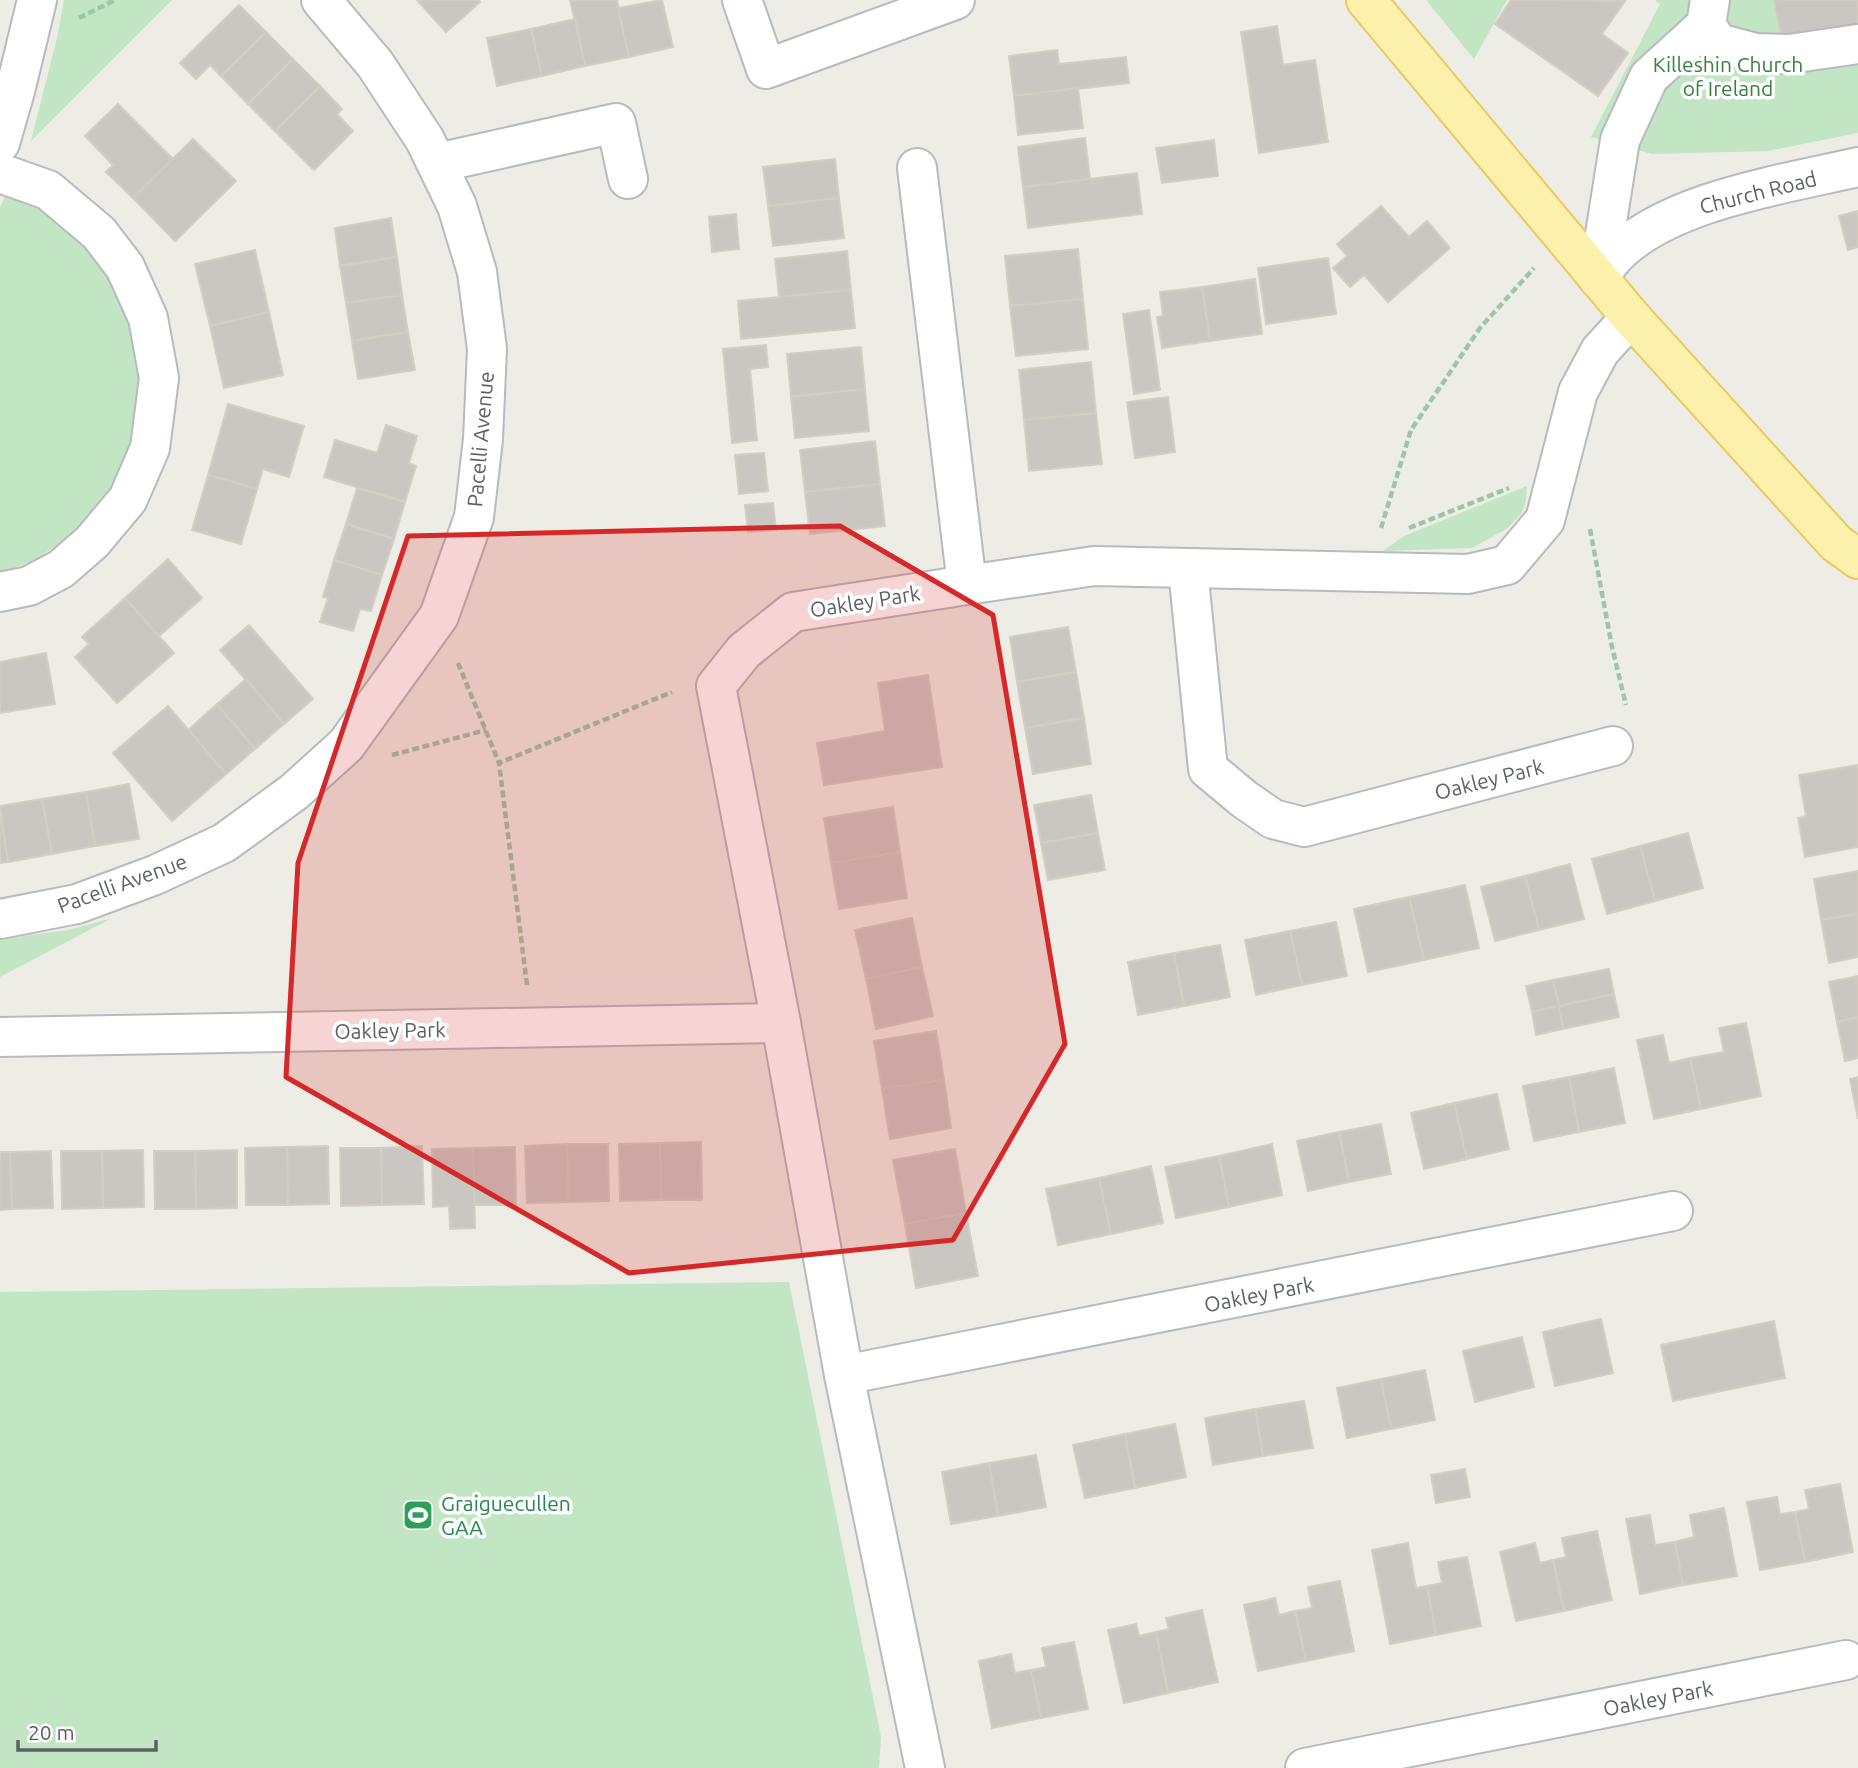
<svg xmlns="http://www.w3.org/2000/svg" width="1858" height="1768" viewBox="0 0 1858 1768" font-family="Ubuntu,sans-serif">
	<rect width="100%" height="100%" fill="#eeede5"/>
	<g fill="#c2e5c3">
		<polygon points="64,0 172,0 31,141 57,38"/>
		<polygon points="1426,0 1507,0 1474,59"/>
		<polygon points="1655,0 1858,0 1858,133 1768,151 1652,154 1591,137 1660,4"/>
		<polygon points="5,196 26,199 60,223 103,267 128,306 137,339 142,394 133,444 114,495 78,530 35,560 0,573 0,207"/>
		<polygon points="1527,486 1526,501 1521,514 1508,528 1472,548 1383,551 1404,536"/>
		<polygon points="112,918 0,977 0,939 68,930"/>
		<polygon points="789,1282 881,1737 879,1768 0,1768 0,1292"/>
	</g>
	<g fill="#cac7c2" stroke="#d3cec3" stroke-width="2">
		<polygon points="417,0 479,0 480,2 446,32"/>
		<polygon points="570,0 617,0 629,57 585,66"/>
		<polygon points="662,0 673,47 629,57 618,8"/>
		<polygon points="1511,0 1625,1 1602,34 1628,53 1598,96 1495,24"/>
		<polygon points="1774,0 1858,0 1858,27 1782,41"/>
		<polygon points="239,5 266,32 221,76 210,65 196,79 180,63"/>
		<polygon points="575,19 585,66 542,76 531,29"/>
		<polygon points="1277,26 1283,65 1315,60 1328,142 1259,153 1241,32"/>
		<polygon points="531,29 542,76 497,86 487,38"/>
		<polygon points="266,32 293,59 248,104 221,76"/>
		<polygon points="1057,50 1059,64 1126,57 1129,83 1014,96 1009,56"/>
		<polygon points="293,59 320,86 275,131 248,104"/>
		<polygon points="320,86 342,109 337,114 353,131 314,170 275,131"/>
		<polygon points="1078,88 1083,128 1018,135 1014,96"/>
		<polygon points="118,104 173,159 133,198 106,172 113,165 85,136"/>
		<polygon points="1085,138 1090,179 1023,187 1018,147"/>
		<polygon points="193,139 236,181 175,241 133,198"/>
		<polygon points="1214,140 1218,176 1162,183 1156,148"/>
		<polygon points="835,159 839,198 768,206 763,167"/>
		<polygon points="1137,173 1142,214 1028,228 1023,187"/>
		<polygon points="839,198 844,238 773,246 768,206"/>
		<polygon points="1381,206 1409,237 1427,221 1450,248 1388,302 1364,275 1350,287 1333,268 1347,256 1337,244"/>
		<polygon points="1858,211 1858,247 1848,250 1839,216"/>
		<polygon points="736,214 739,249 712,252 709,217"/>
		<polygon points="391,218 397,257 340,266 335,228"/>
		<polygon points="1078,249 1083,299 1010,306 1005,256"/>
		<polygon points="255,250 269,312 210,326 195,264"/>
		<polygon points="847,251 851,290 779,297 775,259"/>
		<polygon points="397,257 402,295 346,303 340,266"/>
		<polygon points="1328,258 1336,314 1266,324 1258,268"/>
		<polygon points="1255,279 1262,334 1210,341 1202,287"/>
		<polygon points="1202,287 1210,341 1162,348 1157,317 1163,316 1160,292"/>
		<polygon points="851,290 855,328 741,339 738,301"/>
		<polygon points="402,295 408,332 352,341 346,303"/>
		<polygon points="1083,299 1088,349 1016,356 1010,306"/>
		<polygon points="1149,310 1160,390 1134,394 1123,314"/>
		<polygon points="269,312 283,375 224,388 210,326"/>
		<polygon points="408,332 415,370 358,379 352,341"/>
		<polygon points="766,345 768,367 750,369 757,440 732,443 723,349"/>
		<polygon points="861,347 865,389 791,397 787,354"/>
		<polygon points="1091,362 1096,413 1024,420 1019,370"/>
		<polygon points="865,389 869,431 795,438 791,397"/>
		<polygon points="1168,397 1175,452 1135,458 1127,402"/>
		<polygon points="228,404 304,426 289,477 263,469 257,489 208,475"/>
		<polygon points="1096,413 1102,464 1029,471 1024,420"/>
		<polygon points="386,425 417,436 409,463 416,466 405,502 324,477 335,440 377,453"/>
		<polygon points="875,441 880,484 805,492 800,450"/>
		<polygon points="764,453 768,491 739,494 735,455"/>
		<polygon points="208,475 257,489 241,544 192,530"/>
		<polygon points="880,484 885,526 810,534 805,492"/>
		<polygon points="357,488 405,502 394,539 346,524"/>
		<polygon points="773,503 776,530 748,532 745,505"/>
		<polygon points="346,524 394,539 382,575 334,560"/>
		<polygon points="168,559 202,598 159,636 125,598"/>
		<polygon points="334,560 382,575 371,611 360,609 353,631 320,622 328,598 323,597"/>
		<polygon points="125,598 174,653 117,703 75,657 89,644 82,637"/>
		<polygon points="249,625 313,699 284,724 220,650"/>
		<polygon points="1068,627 1076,672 1017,682 1010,637"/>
		<polygon points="46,653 55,704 0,713 0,662"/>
		<polygon points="1076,672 1084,718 1025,728 1017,682"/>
		<polygon points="928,675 942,767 824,785 817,743 885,731 878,683"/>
		<polygon points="246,679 284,724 255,749 217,704"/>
		<polygon points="217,704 255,749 226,774 188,730"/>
		<polygon points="168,706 226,774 172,821 113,753"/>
		<polygon points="1084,718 1091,764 1033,774 1025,728"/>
		<polygon points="1858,765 1858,847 1805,857 1798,818 1806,816 1799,775"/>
		<polygon points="129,784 139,839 95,846 86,792"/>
		<polygon points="86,792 95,846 52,854 42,799"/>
		<polygon points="1091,795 1098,833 1041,843 1034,805"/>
		<polygon points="42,799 52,854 8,862 0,806"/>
		<polygon points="893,807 900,852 831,863 824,818"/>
		<polygon points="0,815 8,862 0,863"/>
		<polygon points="1098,833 1105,870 1048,880 1041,843"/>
		<polygon points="1688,833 1703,888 1655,901 1640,846"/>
		<polygon points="1640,846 1655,901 1607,914 1592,859"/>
		<polygon points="900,852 907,898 839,909 831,863"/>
		<polygon points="1570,864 1584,919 1539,930 1525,876"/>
		<polygon points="1858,871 1858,914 1821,920 1814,879"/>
		<polygon points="1525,876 1539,930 1495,941 1481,887"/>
		<polygon points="1465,885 1479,948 1424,960 1409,897"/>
		<polygon points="1409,897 1424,960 1368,972 1354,909"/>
		<polygon points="1858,914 1858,957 1829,963 1821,920"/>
		<polygon points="912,918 922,967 866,979 855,930"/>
		<polygon points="1336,922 1347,976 1302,985 1290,931"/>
		<polygon points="1290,931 1302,985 1256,995 1245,940"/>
		<polygon points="1220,945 1230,997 1184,1006 1174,953"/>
		<polygon points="1174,953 1184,1006 1138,1015 1128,962"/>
		<polygon points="922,967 933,1016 876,1029 866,979"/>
		<polygon points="1609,969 1614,994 1559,1006 1553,980"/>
		<polygon points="1858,976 1858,1017 1837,1022 1829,982"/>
		<polygon points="1553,980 1559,1006 1532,1012 1526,986"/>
		<polygon points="1614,994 1619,1017 1563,1029 1559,1006"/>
		<polygon points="1559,1006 1563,1029 1536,1035 1532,1012"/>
		<polygon points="1858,1017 1858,1058 1845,1061 1837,1022"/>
		<polygon points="1746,1023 1761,1096 1701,1109 1690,1058 1724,1052 1719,1028"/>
		<polygon points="936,1031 944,1080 882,1089 874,1041"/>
		<polygon points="1663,1035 1669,1063 1690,1058 1701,1109 1654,1119 1637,1040"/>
		<polygon points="1614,1068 1625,1123 1579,1132 1569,1077"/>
		<polygon points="1569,1077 1579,1132 1534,1141 1523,1086"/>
		<polygon points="1858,1077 1858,1119 1850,1079"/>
		<polygon points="944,1080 951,1128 890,1139 882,1089"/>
		<polygon points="1497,1094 1509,1149 1467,1159 1454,1103"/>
		<polygon points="1454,1103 1467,1159 1424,1169 1411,1113"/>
		<polygon points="1381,1124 1391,1174 1349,1182 1339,1132"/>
		<polygon points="1339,1132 1349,1182 1308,1191 1297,1141"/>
		<polygon points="701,1142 702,1200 661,1200 660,1143"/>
		<polygon points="660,1143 661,1200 620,1201 619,1144"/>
		<polygon points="567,1144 608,1144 609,1201 568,1202"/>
		<polygon points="567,1144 568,1202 527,1203 525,1146"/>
		<polygon points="1272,1144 1282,1195 1229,1207 1219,1156"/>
		<polygon points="328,1146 329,1204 288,1205 287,1147"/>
		<polygon points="422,1146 424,1204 382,1205 381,1148"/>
		<polygon points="287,1147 288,1205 246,1205 245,1148"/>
		<polygon points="515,1147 516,1205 474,1205 473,1148"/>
		<polygon points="340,1148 381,1148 382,1205 341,1206"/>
		<polygon points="473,1148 475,1228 450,1229 449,1206 433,1207 432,1149"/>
		<polygon points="955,1149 966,1213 905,1224 893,1160"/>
		<polygon points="143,1150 144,1207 103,1208 102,1151"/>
		<polygon points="237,1150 237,1208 196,1209 195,1151"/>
		<polygon points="51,1151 53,1208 12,1209 10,1152"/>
		<polygon points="61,1151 102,1151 103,1208 62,1209"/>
		<polygon points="154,1151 195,1151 196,1209 155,1209"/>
		<polygon points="0,1152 10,1152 12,1209 0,1210"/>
		<polygon points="1219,1156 1229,1207 1176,1218 1165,1167"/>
		<polygon points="1151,1166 1163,1223 1111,1234 1099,1178"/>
		<polygon points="1099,1178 1111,1234 1058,1245 1046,1189"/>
		<polygon points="966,1213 978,1276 916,1288 905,1224"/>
		<polygon points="1601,1319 1613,1373 1555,1386 1543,1332"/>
		<polygon points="1774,1321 1785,1378 1673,1401 1661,1345"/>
		<polygon points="1522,1337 1534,1387 1475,1402 1463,1351"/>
		<polygon points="1425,1370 1435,1420 1391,1429 1381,1379"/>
		<polygon points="1381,1379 1391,1429 1347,1438 1337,1388"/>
		<polygon points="1304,1401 1313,1448 1263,1456 1255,1409"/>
		<polygon points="1255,1409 1263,1456 1213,1465 1205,1418"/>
		<polygon points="1175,1424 1186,1477 1135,1488 1125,1434"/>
		<polygon points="1125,1434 1135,1488 1085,1498 1073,1445"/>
		<polygon points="1036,1455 1046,1507 998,1516 989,1463"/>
		<polygon points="989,1463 998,1516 951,1524 942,1472"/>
		<polygon points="1465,1469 1470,1497 1436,1503 1431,1475"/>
		<polygon points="1840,1484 1853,1552 1805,1562 1795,1512 1809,1509 1805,1490"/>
		<polygon points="1777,1497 1780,1514 1795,1512 1805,1562 1760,1570 1747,1502"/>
		<polygon points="1724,1508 1737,1576 1683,1585 1675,1542 1694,1537 1690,1515"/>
		<polygon points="1650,1515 1655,1545 1675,1542 1683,1585 1640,1594 1626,1519"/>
		<polygon points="1597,1531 1612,1600 1564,1611 1553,1560 1566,1557 1562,1538"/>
		<polygon points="1408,1543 1416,1588 1427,1586 1436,1635 1390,1644 1372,1550"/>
		<polygon points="1535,1543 1540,1563 1553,1560 1564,1611 1516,1621 1500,1552"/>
		<polygon points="1467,1557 1481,1626 1436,1635 1427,1586 1442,1583 1438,1562"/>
		<polygon points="1340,1581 1354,1651 1306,1661 1295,1611 1312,1608 1308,1587"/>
		<polygon points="1275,1598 1279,1615 1295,1611 1306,1661 1258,1671 1244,1605"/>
		<polygon points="1202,1610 1218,1682 1168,1693 1156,1632 1169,1629 1166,1618"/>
		<polygon points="1136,1624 1139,1636 1156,1632 1168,1693 1124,1703 1108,1630"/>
		<polygon points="1074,1642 1088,1709 1041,1718 1031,1670 1046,1667 1042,1648"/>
		<polygon points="1011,1654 1015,1673 1031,1670 1041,1718 992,1728 979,1661"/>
	</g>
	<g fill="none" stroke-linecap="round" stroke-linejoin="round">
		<g stroke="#b7babe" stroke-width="42">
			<g id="minor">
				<polyline points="742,0 766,69 955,0"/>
				<polyline points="1706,25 1718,43 1756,53 1789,54 1858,44"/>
				<polyline points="0,143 15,91 37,0"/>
				<polyline points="437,163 616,123 628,179"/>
				<polyline points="917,168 967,585"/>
				<polyline points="0,173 48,190 99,233 125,267 148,318 159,378 150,448 128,499 92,542 61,569 29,586 0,592"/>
				<polyline points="1598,278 1620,140 1649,77 1706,25 1710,0"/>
				<path d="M 1598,278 C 1603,271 1608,264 1614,257 C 1666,201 1785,184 1858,167"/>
				<polyline points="1188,569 1208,769 1244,799 1273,819 1304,827 1613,746"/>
				<polyline points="0,919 77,904 155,875 224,843 294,792 346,745 439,616 474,517 483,439 487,349 477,272 457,206 425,140 375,64 321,0"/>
				<polyline points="0,1037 781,1023"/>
				<polyline points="844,1375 1673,1211"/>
				<polyline points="925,1768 844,1375 781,1023 716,686 744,651 793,612 967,585 1094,566 1468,574 1507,565 1545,520 1578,392 1600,351 1631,317"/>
				<polyline points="1305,1768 1846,1660"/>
			</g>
		</g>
		<g stroke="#edc85f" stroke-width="42">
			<polyline id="major" points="1366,0 1631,317 1836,543 1858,559"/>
		</g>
		<g stroke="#9bc6a8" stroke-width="4.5" stroke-dasharray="7 3.5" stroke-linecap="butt">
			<polyline points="79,18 115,0"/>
			<polyline points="1381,528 1411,430 1480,328 1534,268"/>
			<polyline points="1409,528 1509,488"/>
			<polyline points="1590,529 1612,647 1626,705"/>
			<polyline points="458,663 499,763"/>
			<polyline points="392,755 486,730"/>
			<polyline points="527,985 499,763 672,692"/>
		</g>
		<use href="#minor" stroke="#fff" stroke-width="38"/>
		<use href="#major" stroke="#fcf1ac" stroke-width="38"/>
	</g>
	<path fill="#d62828" fill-opacity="0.2" stroke="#d62828" stroke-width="5" stroke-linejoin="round" d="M 840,526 L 993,615 L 1065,1044 L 953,1240 L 629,1273 L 286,1077 L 298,863 L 408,536 Z"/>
	<defs>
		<g id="stadium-square" transform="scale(1.575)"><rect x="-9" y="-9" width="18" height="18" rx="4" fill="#2e9e5b" stroke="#fff"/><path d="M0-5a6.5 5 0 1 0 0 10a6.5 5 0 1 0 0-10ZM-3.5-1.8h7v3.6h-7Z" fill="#fff"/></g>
	</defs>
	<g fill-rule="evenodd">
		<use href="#stadium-square" x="418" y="1515"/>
	</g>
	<g text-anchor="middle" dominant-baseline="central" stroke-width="7" stroke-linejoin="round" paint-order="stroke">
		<g font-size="21" fill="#37813c" stroke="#fff">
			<text x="1728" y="64">Killeshin Church<tspan x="1728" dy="24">of Ireland</tspan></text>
		</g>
		<g font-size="21" fill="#5c6065" stroke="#fff">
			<text transform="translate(1758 192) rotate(-14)">Church Road</text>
			<text transform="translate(480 439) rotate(-85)">Pacelli Avenue</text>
			<text transform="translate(865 601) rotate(-9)">Oakley Park</text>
			<text transform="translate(1489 779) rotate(-14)">Oakley Park</text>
			<text transform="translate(122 883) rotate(-20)">Pacelli Avenue</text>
			<text transform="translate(390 1030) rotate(-1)">Oakley Park</text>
			<text transform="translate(1259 1294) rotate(-11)">Oakley Park</text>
			<text transform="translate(1658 1698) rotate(-11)">Oakley Park</text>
		</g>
		<g font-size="21" fill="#27864d" stroke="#fff" text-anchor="start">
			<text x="441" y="1503">Graiguecullen<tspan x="441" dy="24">GAA</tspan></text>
		</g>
	</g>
	<path d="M18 1740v10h138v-10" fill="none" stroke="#5c6065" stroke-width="3.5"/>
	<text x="28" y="1740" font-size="21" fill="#5c6065" stroke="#ffffff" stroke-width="5" paint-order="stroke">20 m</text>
</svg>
